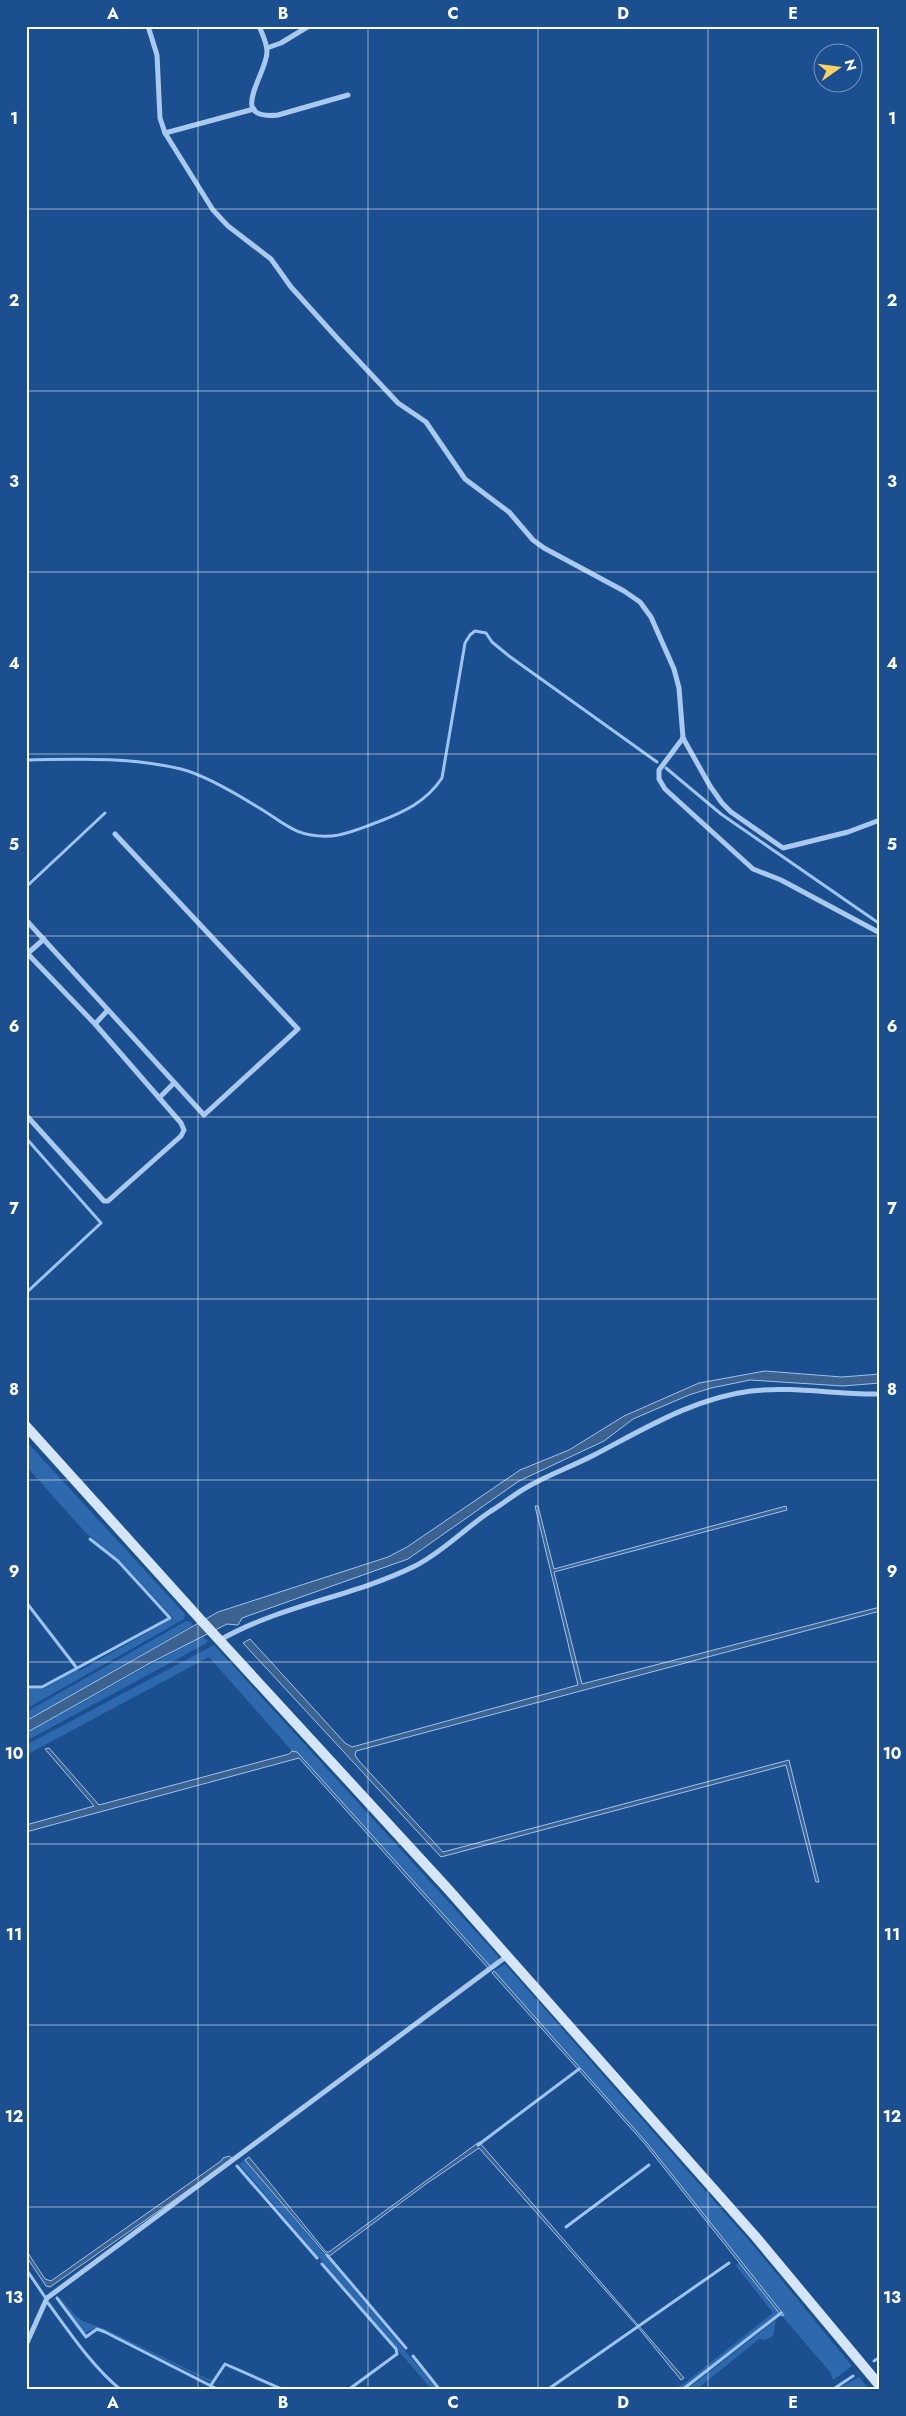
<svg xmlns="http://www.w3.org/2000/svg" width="906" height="2416" viewBox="0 0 906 2416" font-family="Jost,sans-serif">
	<rect width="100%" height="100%" fill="#1b4f8f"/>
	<g fill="#2e69ad">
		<polygon points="26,1441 185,1614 184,1619 26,1709 27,1689 43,1689 76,1670 81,1670 173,1618 120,1560 86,1533 26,1466"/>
		<polygon points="186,1621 190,1621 193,1625 26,1721 26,1712"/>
		<polygon points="202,1636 208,1641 205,1644 26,1741 26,1733"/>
		<polygon points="214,1645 498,1956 498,1960 490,1966 297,1752 292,1751 209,1657 26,1755 26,1745"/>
		<polygon points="505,1964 753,2245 852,2366 833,2380 830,2372 782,2316 784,2315 647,2143 494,1971"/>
		<polygon points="245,2160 438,2390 432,2390 239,2164"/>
		<polygon points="739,2262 780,2314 688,2384 679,2390 672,2390 686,2382 773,2313 736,2266"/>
		<polygon points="57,2294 75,2315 83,2321 107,2330 208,2379 212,2379 210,2382 106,2331 95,2328 85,2333"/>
		<polygon points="776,2320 773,2336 765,2340 759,2339 696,2390 686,2390"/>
		<polygon points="859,2377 870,2390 841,2390 839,2388"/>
	</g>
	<g fill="#3c6290" stroke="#9cc4f0">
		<polygon points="765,1371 842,1377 880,1374 880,1383 843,1386 750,1380 711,1388 689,1395 633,1419 604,1441 519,1481 408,1559 242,1618 238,1625 227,1624 152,1662 26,1733 26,1721 218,1612 388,1557 407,1547 520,1470 569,1450 624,1416 699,1383"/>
		<polygon points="535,1506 538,1506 554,1569 786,1506 787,1510 554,1572 582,1684 880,1607 880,1611 356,1751 355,1755 359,1761 443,1852 789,1760 819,1882 816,1882 786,1765 441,1857 243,1643 250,1639 345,1743 352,1747 578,1685"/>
		<polygon points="49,1748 99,1805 289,1754 292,1751 297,1752 490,1966 488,1968 299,1758 26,1832 26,1825 94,1806 45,1749"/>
		<polygon points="494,1971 647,2143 784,2315 782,2316 780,2314 645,2144 492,1973"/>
		<polygon points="479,2142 684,2378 681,2380 637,2326 479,2148 426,2184 328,2257 245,2160 249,2157 326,2252 329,2252"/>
		<polygon points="229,2156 232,2158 230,2161 50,2287 46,2286 26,2256 26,2250 45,2279 51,2281 221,2161 223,2158"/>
	</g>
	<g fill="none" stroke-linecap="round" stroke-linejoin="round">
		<g stroke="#9cc4f0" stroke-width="3">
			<path d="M 26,760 C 78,759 131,757 181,769 C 204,775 235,793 256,806 C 284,822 294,838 331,836 C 346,835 364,827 378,822 C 404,812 426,802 442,778 L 465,643 L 470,635 L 475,631 L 486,633 L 492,642 L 509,656 L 657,762"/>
			<polyline points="666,768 721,814 880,924"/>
			<polyline points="26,887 105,813"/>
			<polyline points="26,1138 101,1223 26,1293"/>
			<polyline points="26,1602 76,1667"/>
			<polyline points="26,1687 42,1687 170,1618 118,1561 90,1539"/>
			<polyline points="478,2145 579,2069"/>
			<polyline points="237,2166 317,2258"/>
			<polyline points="566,2227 649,2165"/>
			<polyline points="327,2255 406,2348"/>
			<polyline points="322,2264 396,2349 397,2354 348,2390"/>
			<polyline points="26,2269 45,2297"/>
			<polyline points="57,2298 86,2337 97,2329 105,2332 219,2390"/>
			<path d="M 48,2303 C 70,2333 92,2366 121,2390"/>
			<polyline points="413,2356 440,2390"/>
			<polyline points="874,2361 880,2357"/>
			<polyline points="211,2385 225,2364 284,2390"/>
			<polyline points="547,2390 729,2263"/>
			<polyline points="682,2390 781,2313"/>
			<polyline points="832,2390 853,2376"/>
		</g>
		<g stroke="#a9c9ee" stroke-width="5">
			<polyline points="148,26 157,55 160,118 165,133 213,210 228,226 271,259 291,287 338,339 398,403 426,422 465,479 509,512 533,540 544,548 624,591 640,602 651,617 674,669 679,688 683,738 710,786 722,803 731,812 783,848 848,832 880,820"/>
			<path d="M 259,26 C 263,35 267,43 267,52 C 267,74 226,121 278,115 L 348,95"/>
			<polyline points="267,48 281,43 309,26"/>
			<polyline points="165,133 254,109"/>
			<polyline points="683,738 659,770 659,779 665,789 753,869 781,880 880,933"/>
			<polyline points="26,920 204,1115 298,1029 115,834"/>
			<polyline points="26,952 95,1024 181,1123 184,1130 181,1136 108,1201 104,1201 26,1115"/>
			<polyline points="28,953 44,939"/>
			<polyline points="95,1024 108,1010"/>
			<polyline points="159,1098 174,1083"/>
			<path d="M 220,1640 C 281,1605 352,1597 415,1566 C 443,1552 465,1528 491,1511 C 504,1503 516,1493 529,1486 C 550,1474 573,1466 594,1455 C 644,1429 694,1398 751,1391 C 794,1386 837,1395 880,1394"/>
			<polyline points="26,2345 47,2298 507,1956"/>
		</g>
		<polyline stroke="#d6e6fa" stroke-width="10" points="26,1426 200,1619 447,1888 755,2236 880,2386"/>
	</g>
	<path fill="none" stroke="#fff" stroke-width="1" stroke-opacity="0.55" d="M 198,26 L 198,2390M 368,26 L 368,2390M 538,26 L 538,2390M 708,26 L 708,2390M 26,209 L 880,209M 26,391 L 880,391M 26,572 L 880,572M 26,754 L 880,754M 26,936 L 880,936M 26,1117 L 880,1117M 26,1299 L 880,1299M 26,1480 L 880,1480M 26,1662 L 880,1662M 26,1844 L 880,1844M 26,2025 L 880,2025M 26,2207 L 880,2207"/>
	<rect width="906" height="2416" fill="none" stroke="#1b4f8f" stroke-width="55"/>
	<g transform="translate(838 68) rotate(76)"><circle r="24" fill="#1b4f8f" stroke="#7695bc"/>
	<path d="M0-4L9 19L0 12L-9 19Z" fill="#ffd166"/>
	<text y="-8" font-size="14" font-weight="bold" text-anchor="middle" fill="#ffffff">N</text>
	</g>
	<rect x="28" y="28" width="850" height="2360" fill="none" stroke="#fff" stroke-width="2"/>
	<g font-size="16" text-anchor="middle" font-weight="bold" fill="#fff">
		<text x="113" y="19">A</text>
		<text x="283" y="19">B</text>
		<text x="453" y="19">C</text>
		<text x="623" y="19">D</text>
		<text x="793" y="19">E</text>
		<text x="14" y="124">1</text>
		<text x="892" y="124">1</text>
		<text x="14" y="306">2</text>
		<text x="892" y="306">2</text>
		<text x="14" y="487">3</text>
		<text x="892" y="487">3</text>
		<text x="14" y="669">4</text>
		<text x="892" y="669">4</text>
		<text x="14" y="850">5</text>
		<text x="892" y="850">5</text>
		<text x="14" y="1032">6</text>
		<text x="892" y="1032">6</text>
		<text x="14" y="1214">7</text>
		<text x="892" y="1214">7</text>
		<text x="14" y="1395">8</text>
		<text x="892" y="1395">8</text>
		<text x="14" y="1577">9</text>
		<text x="892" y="1577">9</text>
		<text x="14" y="1759">10</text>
		<text x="892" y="1759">10</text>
		<text x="14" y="1940">11</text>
		<text x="892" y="1940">11</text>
		<text x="14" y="2122">12</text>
		<text x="892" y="2122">12</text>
		<text x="14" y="2303">13</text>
		<text x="892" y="2303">13</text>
		<text x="113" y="2408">A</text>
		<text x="283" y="2408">B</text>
		<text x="453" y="2408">C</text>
		<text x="623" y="2408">D</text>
		<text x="793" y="2408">E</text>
	</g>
</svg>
